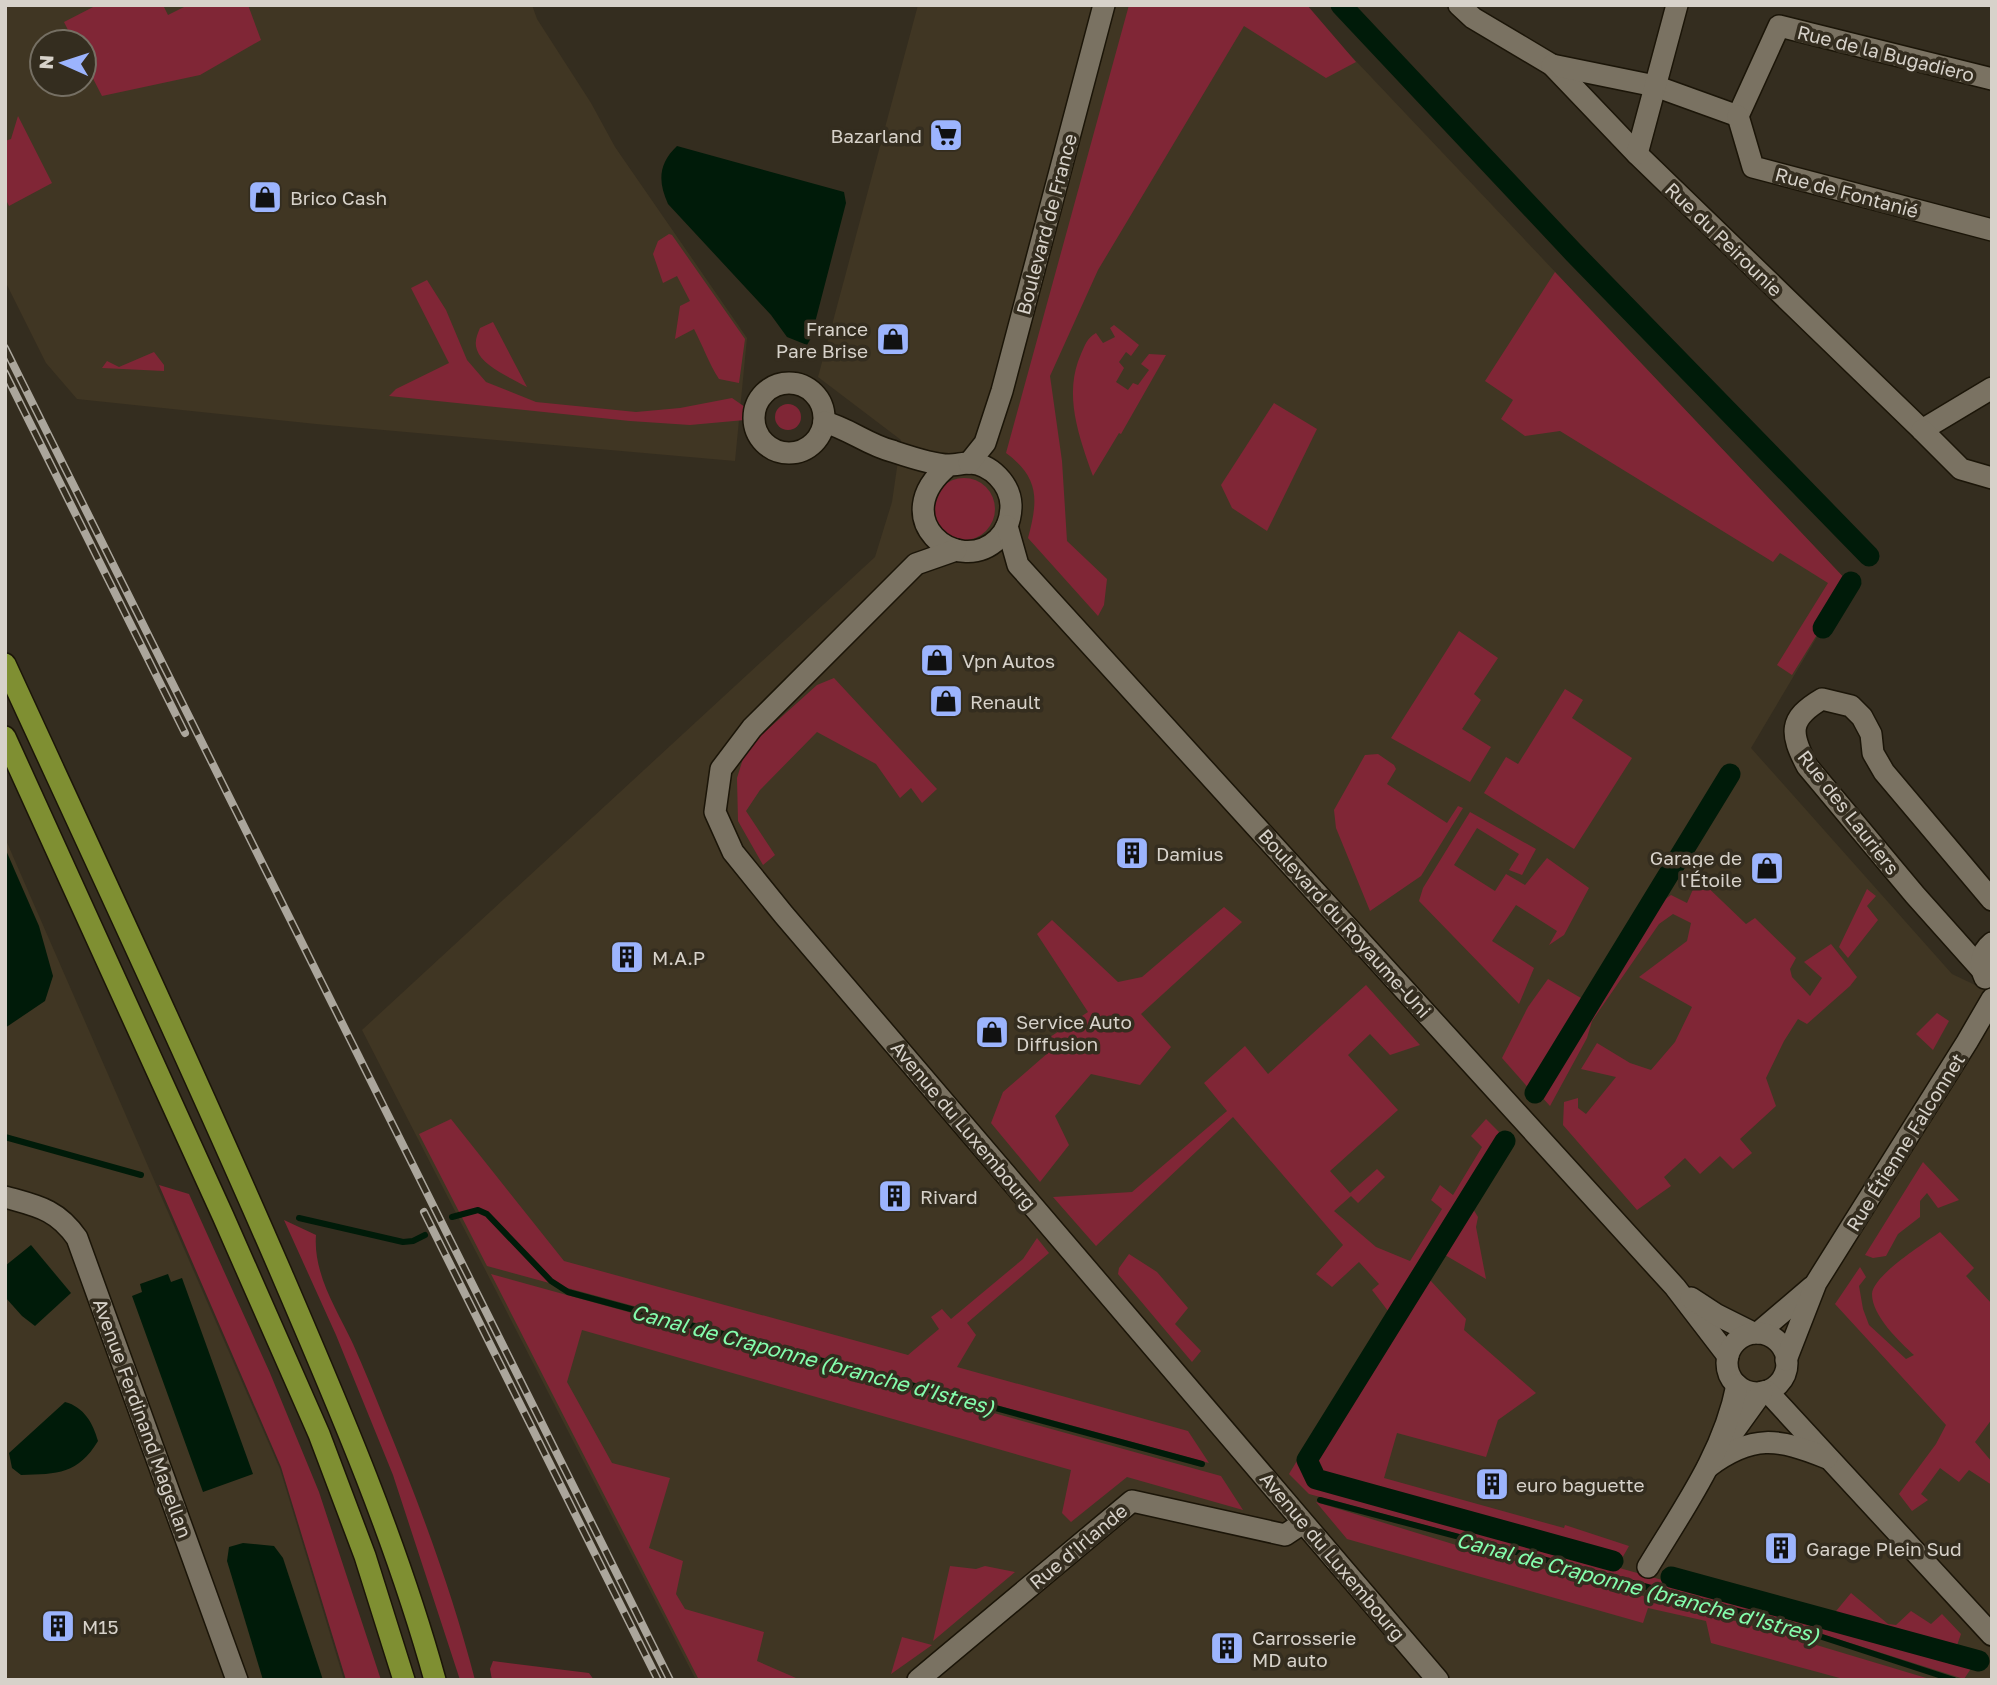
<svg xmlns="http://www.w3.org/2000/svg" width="1997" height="1685" viewBox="0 0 1997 1685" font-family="'Golos Text',sans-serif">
	<rect width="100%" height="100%" fill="#342d1f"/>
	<g fill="#403623" fill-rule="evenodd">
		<path d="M 5,5 L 532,5 L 537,19 L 591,103 L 615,147 L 747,338 L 735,461 L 316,424 L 77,399 L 46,363 L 5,281 ZM 42,42 L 84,42 L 84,84 L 42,84 Z"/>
		<polygon points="918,5 1303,5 1849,583 1751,748 1952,974 1992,993 1992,1680 696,1680 362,1030 875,557 892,502 901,440 818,377"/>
		<polygon points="5,838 280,1469 344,1680 5,1680"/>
	</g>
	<g fill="#802636">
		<polygon points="97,5 163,5 168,15 188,5 248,5 261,40 200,75 102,96 84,61 84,42 74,42 64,22"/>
		<path d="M 1129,5 L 1307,5 L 1356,62 L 1326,78 L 1244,26 L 1098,270 L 1050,376 L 1062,461 L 1067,541 L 1107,579 L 1104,605 L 1098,616 L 1028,538 C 1038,501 1040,478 1006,453 Z"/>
		<polygon points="18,116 52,183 9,206 5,198 5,141 11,139"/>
		<path d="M 669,234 L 672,235 L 745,339 L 739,383 L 719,379 C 709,364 703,346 694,329 L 675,339 L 680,306 L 690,301 L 677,276 L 663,283 L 653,254 L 658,241 Z"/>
		<polygon points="1555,272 1849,583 1792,675 1777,665 1828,583 1780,553 1773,562 1560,431 1525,436 1501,419 1513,400 1485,381"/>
		<polygon points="427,280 446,310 467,360 486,382 536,402 636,412 680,408 732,398 745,407 745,420 690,425 630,421 389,396 396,389 449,363 411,288"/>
		<path d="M 493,322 L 527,387 C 513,379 482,366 477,350 C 474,342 477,335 480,328 Z"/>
		<path d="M 1114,325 L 1139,345 L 1131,356 L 1126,352 L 1119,362 L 1124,368 L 1116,382 L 1128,390 L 1133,383 L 1138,385 L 1149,370 L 1141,364 L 1149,354 L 1166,355 L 1121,434 L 1119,433 L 1093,476 C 1079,437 1063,394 1081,354 C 1085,345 1087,338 1096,333 L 1103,343 L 1115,337 L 1110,328 Z"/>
		<polygon points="154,352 164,365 164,371 102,368 107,361 119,367"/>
		<polygon points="1274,403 1317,429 1267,531 1232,508 1221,485"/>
		<circle cx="788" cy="417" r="13"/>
		<circle cx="964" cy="509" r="31"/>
		<polygon points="1459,631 1498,658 1474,694 1481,700 1462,729 1491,747 1470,782 1391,738"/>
		<polygon points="834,678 937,789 922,803 911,788 900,798 876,764 817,732 760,790 746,811 775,855 763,865 738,821 737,778 746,749 817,685"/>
		<polygon points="1565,689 1583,700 1572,718 1632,758 1574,849 1484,793 1506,757 1518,764"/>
		<polygon points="1378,754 1394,765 1396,769 1387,784 1447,823 1458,806 1463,808 1421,876 1370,911 1336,828 1334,810 1365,755"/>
		<polygon points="1470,812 1536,849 1522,875 1509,870 1519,854 1477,828 1454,865 1495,891 1506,874 1525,885 1547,858 1589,888 1564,935 1549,945 1557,931 1516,905 1492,941 1534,968 1519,1004 1419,901 1423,888"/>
		<polygon points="1698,878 1746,924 1755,918 1796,958 1790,969 1792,977 1810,996 1822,978 1804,962 1831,944 1857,977 1850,986 1807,1024 1798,1019 1784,1041 1766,1078 1776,1106 1740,1139 1752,1153 1733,1169 1720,1156 1700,1174 1685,1158 1664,1177 1671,1186 1637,1210 1563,1125 1564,1102 1578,1098 1578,1108 1586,1114 1616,1077 1581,1069 1597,1043 1630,1063 1651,1070 1675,1042 1692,1007 1639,977 1687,941 1691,923 1673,914 1659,924 1592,1021 1587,1038 1550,1106 1540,1095 1657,905 1671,895 1687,903"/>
		<polygon points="1867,889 1876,896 1867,906 1878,920 1848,958 1839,947"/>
		<polygon points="1224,907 1242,922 1141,1014 1171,1047 1140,1085 1091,1074 1055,1116 1069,1145 1040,1182 991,1123 1003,1092 1049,1052 1041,1043 1088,1012 1037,934 1052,920 1118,982 1142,977"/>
		<polygon points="1548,979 1588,1002 1540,1081 1531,1091 1502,1058 1528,1007"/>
		<polygon points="1366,985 1420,1045 1390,1055 1370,1034 1348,1055 1398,1110 1330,1171 1350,1193 1377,1169 1385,1177 1358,1203 1351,1196 1334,1211 1376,1247 1410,1261 1442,1209 1431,1200 1440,1185 1453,1195 1482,1147 1471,1136 1486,1119 1504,1137 1306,1459 1304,1463 1313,1482 1972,1667 1964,1679 1761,1615 1309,1494 1289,1474 1388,1311 1372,1290 1379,1284 1359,1262 1332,1287 1316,1274 1343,1245 1233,1117 1096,1246 1053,1197 1132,1192 1227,1111 1204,1083 1245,1046 1268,1074"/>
		<polygon points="1937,1013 1949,1021 1933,1050 1916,1034"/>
		<polygon points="451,1119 564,1261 908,1355 939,1329 931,1317 942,1309 951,1319 1023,1259 1037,1238 1049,1253 967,1323 976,1335 957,1367 1188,1431 1209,1463 487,1266 419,1134"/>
		<polygon points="1509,1143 1513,1146 1473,1209 1478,1217 1476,1227 1486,1279 1445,1255 1430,1280 1466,1319 1464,1330 1536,1393 1498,1420 1486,1457 1397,1433 1384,1478 1564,1528 1565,1525 1629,1546 1621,1560 1319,1476 1313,1460"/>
		<polygon points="1923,1162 1959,1200 1938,1208 1927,1193 1920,1201 1920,1217 1898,1234 1886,1256 1873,1258 1865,1255"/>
		<polygon points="159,1185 189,1194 270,1373 319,1492 381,1680 346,1680 281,1467"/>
		<path d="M 284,1220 L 316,1235 C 313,1274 337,1310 353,1344 C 364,1369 374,1393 384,1418 C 419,1503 452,1591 475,1680 L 460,1680 L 393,1475 L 336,1335 Z"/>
		<path d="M 1940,1232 L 1974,1268 L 1966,1276 L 1992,1304 L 1992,1419 L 1975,1442 L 1992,1462 L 1992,1485 L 1969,1470 L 1959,1482 L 1940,1468 L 1921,1494 L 1928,1500 L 1912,1511 L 1899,1494 L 1936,1444 L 1946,1425 L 1835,1304 L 1860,1267 L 1866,1277 L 1859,1286 L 1863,1309 L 1869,1325 L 1906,1359 L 1914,1355 C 1900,1342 1872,1316 1872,1294 C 1873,1275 1925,1243 1940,1232 Z"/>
		<polygon points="1129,1254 1157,1272 1188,1308 1175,1324 1201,1351 1192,1362 1118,1274 1119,1268"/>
		<polygon points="491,1274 1221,1476 1243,1510 1127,1477 1071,1522 1062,1513 1071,1470 582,1330 567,1382 612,1463 670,1478 649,1548 683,1561 676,1594 685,1609 764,1632 757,1661 796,1678 795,1680 699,1680"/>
		<polygon points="1316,1502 1456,1545 1746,1624 1933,1680 1847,1680 1711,1643 1706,1621 1648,1608 1643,1623 1347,1539"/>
		<polygon points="950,1566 976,1569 985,1566 1015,1572 933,1641"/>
		<polygon points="1851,1593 1888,1624 1896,1625 1911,1611 1931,1624 1942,1614 1961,1634 1955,1651 1832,1616"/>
		<polygon points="902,1637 932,1645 891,1674"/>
		<polygon points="493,1661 589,1673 594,1680 492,1680 490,1669"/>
	</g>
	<g fill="#001b09">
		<path d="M 677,146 L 844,192 L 846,203 L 811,338 L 807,345 L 787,337 L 771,315 L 668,204 C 658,182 658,164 677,146 Z"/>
		<polygon points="5,848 39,926 53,976 45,1001 5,1028"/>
		<polygon points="31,1245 71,1293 35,1326 22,1316 5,1297 5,1266"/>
		<polygon points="168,1274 171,1282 182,1278 253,1474 203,1492 132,1296 142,1292 140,1284"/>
		<path d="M 65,1402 C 84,1407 93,1423 98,1441 C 78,1474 58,1474 21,1475 L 12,1468 L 9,1453 Z"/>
		<polygon points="243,1543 274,1546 283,1558 323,1680 263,1680 227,1561 229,1547"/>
	</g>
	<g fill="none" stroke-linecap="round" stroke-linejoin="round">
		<g stroke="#001b09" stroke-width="6">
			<polyline points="5,1137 141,1175"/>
			<polyline points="452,1217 478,1210 487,1214 551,1281 568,1292 1202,1464"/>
			<polyline points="299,1218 403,1242 413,1241 425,1235"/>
			<polyline points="1320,1500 1764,1618 1954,1680"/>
		</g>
		<g stroke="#001b09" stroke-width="21">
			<polyline points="1341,5 1574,253 1869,556"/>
			<polyline points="1823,628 1851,582"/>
			<polyline points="1535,1093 1730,774"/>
			<polyline points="1505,1141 1307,1460 1316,1479 1613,1561"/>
			<polyline points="1671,1577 1979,1661"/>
		</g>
		<g stroke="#1b1508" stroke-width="24">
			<g id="minor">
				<polyline points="1459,5 1473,18 1552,65 1637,154 1922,430 1992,388"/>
				<polyline points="1552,65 1655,86 1738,116 1779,26 1992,79"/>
				<polyline points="1738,116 1753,167 1992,230"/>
				<polyline points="1637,154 1677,5"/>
				<circle cx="789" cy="418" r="35"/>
				<path d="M 824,422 C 848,428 868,445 892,451 C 907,456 933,465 949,465 C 956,465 963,463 970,463 C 991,464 1010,484 1011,505 C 1011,517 1007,530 998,539 C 957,578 885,518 948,466"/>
				<polyline points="1922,430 1961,469 1992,478"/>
				<polyline points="969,463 985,443 1002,391 1104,5"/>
				<polyline points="1007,526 1018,565 1675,1287 1728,1356"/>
				<polyline points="956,550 916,564 752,728 721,769 715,812 733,852 784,915 1438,1680"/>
				<path d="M 1982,970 L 1915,895 L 1807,766 C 1790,733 1788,719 1822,699 L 1851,706 L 1862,717 L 1871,734 L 1873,753 L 1884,772 L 1992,900"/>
				<path d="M 1985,978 C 1979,965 1980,953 1992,943"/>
				<path d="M 5,1197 C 37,1206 57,1209 77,1238 L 237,1680"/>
				<polyline points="1691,1298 1717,1315 1753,1333"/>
				<polyline points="1758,1333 1812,1287"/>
				<circle cx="1757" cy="1363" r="30"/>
				<polyline points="1786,1360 1816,1283 1967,1042 1992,999"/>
				<polyline points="1767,1391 1992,1635"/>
				<polyline points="1726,1442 1762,1392"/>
				<path d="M 1708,1467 C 1752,1434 1778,1438 1827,1458"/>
				<path d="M 1648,1567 C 1683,1509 1724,1453 1737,1385"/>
				<polyline points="918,1680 1132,1501 1285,1535 1303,1523"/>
			</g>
		</g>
		<g stroke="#1b1508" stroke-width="24">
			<g id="highway">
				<path d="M 5,664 C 98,866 192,1067 280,1270 C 338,1405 396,1539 435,1680"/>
				<polyline points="5,737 223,1216 319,1434 365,1556 404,1680"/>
			</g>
		</g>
		<use href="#minor" stroke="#7a7262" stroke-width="21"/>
		<use href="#highway" stroke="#7f8f32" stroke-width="21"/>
		<g stroke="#aba69c" stroke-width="8">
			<g id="rail">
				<polyline points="5,348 670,1680"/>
				<polyline points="5,373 185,733"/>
				<polyline points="424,1212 658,1680"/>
			</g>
		</g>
		<use href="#rail" stroke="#342d1f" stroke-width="5" stroke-dasharray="16" stroke-linecap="butt"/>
	</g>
	<defs>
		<g id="supermarket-square" transform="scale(1.75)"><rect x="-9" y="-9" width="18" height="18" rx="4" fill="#9cb4fd" stroke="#342d1f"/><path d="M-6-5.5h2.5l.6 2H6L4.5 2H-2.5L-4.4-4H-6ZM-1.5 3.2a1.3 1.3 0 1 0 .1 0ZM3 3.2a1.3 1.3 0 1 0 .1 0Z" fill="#111"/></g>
		<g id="shop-square" transform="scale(1.75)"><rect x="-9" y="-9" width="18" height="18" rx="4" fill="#9cb4fd" stroke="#342d1f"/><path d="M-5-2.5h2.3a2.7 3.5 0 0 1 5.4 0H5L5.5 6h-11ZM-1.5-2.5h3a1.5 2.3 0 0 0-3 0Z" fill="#111"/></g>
		<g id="building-square" transform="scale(1.75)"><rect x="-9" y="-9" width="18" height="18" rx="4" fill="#9cb4fd" stroke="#342d1f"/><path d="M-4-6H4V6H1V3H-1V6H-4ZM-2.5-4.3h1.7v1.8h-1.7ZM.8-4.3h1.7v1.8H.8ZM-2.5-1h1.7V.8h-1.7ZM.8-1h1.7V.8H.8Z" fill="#111"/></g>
	</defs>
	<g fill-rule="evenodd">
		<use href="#supermarket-square" x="946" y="135"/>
		<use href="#shop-square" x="265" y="197"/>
		<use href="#shop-square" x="893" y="339"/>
		<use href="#shop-square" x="937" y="660"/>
		<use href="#shop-square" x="946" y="701"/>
		<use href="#building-square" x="1132" y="853"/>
		<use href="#shop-square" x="1767" y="868"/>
		<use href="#building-square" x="627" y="957"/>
		<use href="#shop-square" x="992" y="1032"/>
		<use href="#building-square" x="895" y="1196"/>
		<use href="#building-square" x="1492" y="1484"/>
		<use href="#building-square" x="1781" y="1548"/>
		<use href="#building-square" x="58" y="1626"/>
		<use href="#building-square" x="1227" y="1648"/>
	</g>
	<g text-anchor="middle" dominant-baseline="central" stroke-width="7" stroke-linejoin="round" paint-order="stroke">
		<g font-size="19" fill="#d7d2ca" stroke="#342d1f">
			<text transform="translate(1886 53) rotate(14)">Rue de la Bugadiero</text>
			<text transform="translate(1847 192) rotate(15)">Rue de Fontanié</text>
			<text transform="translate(1046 224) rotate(-75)">Boulevard de France</text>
			<text transform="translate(1724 239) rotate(44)">Rue du Peirounie</text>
			<text transform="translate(1849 812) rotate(52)">Rue des Lauriers</text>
			<text transform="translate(1345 923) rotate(48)">Boulevard du Royaume-Uni</text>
			<text transform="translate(964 1125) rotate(50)">Avenue du Luxembourg</text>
			<text transform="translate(1905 1142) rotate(-58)">Rue Étienne Falconnet</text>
			<text transform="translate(143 1418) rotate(70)">Avenue Ferdinand Magellan</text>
			<text transform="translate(1078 1546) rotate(-40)">Rue d'Irlande</text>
			<text transform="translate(1333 1556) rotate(50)">Avenue du Luxembourg</text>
		</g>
		<g font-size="19" fill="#d7d2ca" stroke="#342d1f" text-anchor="start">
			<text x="922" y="135" text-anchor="end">Bazarland</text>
			<text x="290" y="197">Brico Cash</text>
			<text x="868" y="328" text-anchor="end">France<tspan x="868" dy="22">Pare Brise</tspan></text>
			<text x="962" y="660">Vpn Autos</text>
			<text x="970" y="701">Renault</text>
			<text x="1156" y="853">Damius</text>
			<text x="1742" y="857" text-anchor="end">Garage de<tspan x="1742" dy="22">l'Étoile</tspan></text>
			<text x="652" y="957">M.A.P</text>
			<text x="1016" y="1021">Service Auto<tspan x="1016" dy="22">Diffusion</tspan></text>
			<text x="920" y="1196">Rivard</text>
			<text x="1516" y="1484">euro baguette</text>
			<text x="1806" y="1548">Garage Plein Sud</text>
			<text x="82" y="1626">M15</text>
			<text x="1252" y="1637">Carrosserie<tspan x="1252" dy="22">MD auto</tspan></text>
		</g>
		<g font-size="21" font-style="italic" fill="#84fead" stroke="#342d1f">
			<text transform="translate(813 1359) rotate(15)">Canal de Craponne (branche d'Istres)</text>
			<text transform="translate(1638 1587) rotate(15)">Canal de Craponne (branche d'Istres)</text>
		</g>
	</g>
	<rect width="1997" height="1685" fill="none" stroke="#d7d2ca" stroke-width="14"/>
	<g transform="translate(63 63) rotate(273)"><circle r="33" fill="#342d1f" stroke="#756f63" stroke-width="2"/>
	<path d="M0-5L12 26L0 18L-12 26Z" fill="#9cb4fd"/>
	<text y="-10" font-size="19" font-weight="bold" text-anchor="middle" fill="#d7d2ca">N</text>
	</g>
</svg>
